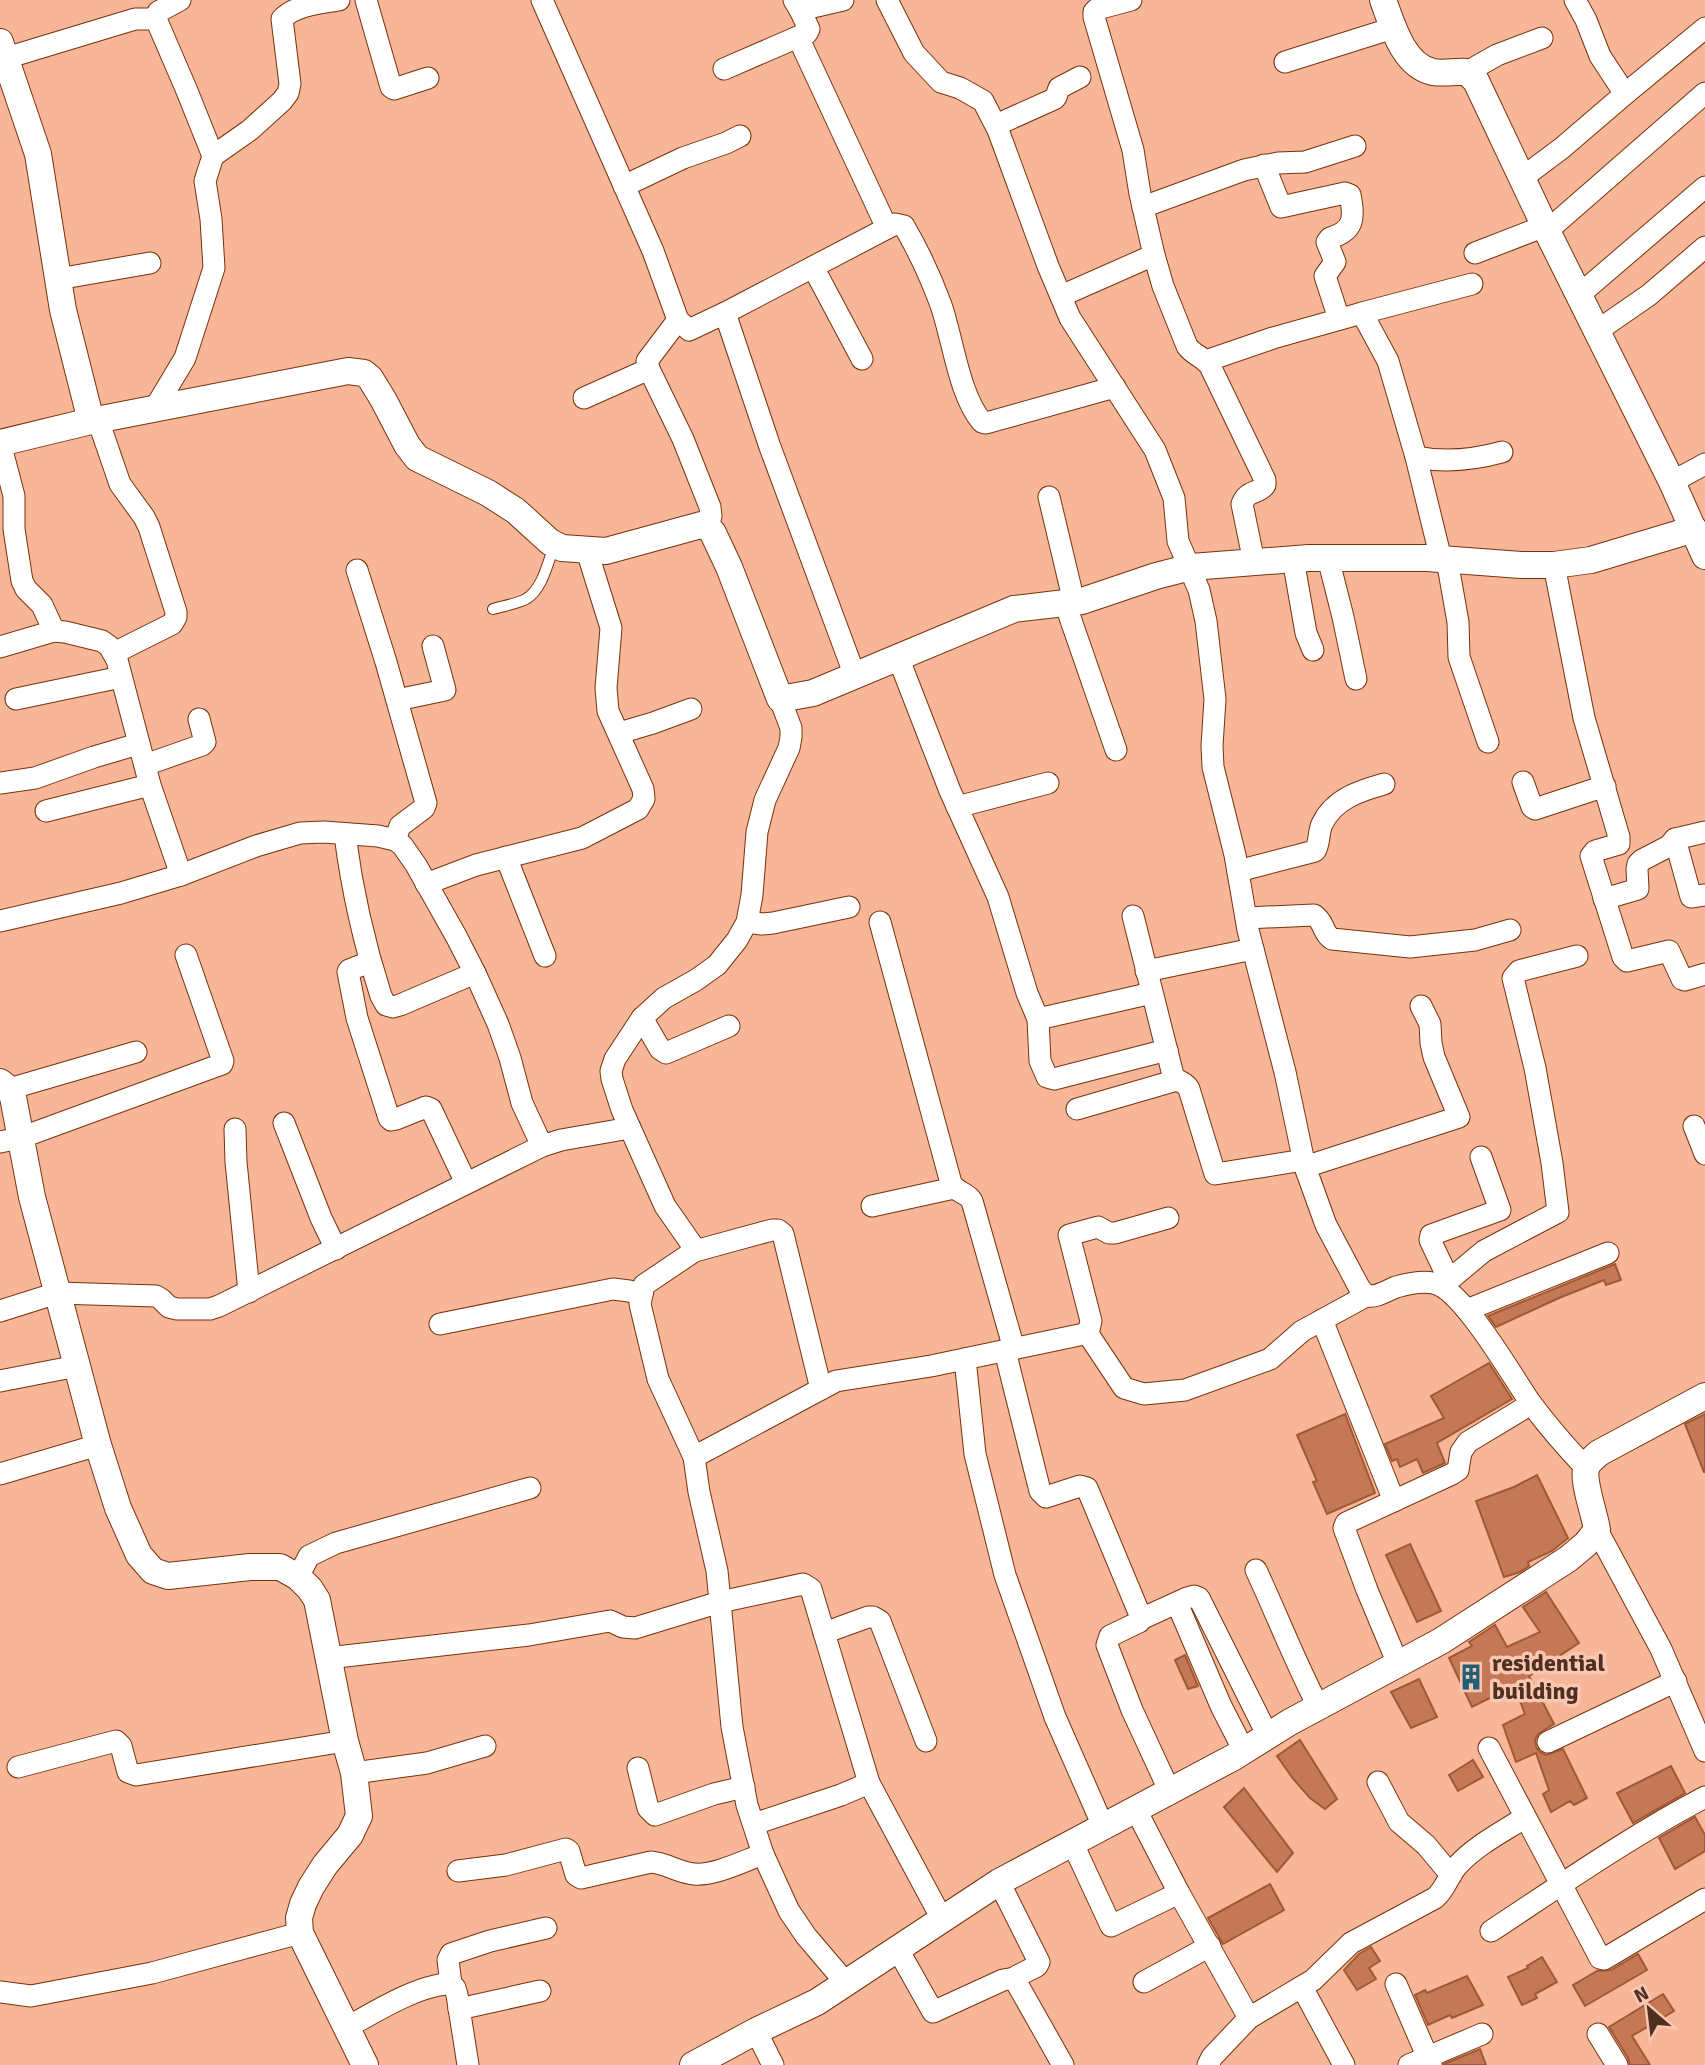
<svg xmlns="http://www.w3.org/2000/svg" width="1705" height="2065" viewBox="0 0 1705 2065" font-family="Signika,sans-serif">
	<rect width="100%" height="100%" fill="#f7b698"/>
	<g fill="#c57855" stroke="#a15835" stroke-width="2">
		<polygon points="1615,1264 1621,1280 1606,1285 1604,1280 1559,1298 1496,1327 1488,1316"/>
		<polygon points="1489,1363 1512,1399 1437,1443 1445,1463 1423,1473 1417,1459 1400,1467 1397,1459 1392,1461 1385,1444 1444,1418 1431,1396"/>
		<polygon points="1345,1414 1375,1493 1327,1514 1313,1482 1317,1481 1297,1435"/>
		<polygon points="1705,1414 1705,1472 1704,1472 1685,1424"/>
		<polygon points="1537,1475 1568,1538 1552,1551 1528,1562 1529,1566 1520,1572 1504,1577 1476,1501 1514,1487"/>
		<polygon points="1410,1544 1441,1611 1417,1622 1386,1555"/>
		<polygon points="1546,1592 1579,1643 1529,1676 1554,1724 1538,1734 1535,1740 1536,1747 1540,1752 1546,1755 1563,1749 1587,1798 1574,1805 1570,1801 1551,1812 1543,1794 1549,1790 1536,1753 1516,1762 1503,1725 1525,1714 1514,1686 1472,1707 1449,1658 1472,1646 1469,1642 1495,1625 1507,1647 1540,1632 1523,1607"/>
		<polygon points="1185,1655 1198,1686 1188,1689 1175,1660"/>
		<polygon points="1419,1679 1437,1717 1411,1728 1391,1692"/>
		<polygon points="1300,1740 1337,1799 1325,1809 1310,1798 1294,1780 1277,1756"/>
		<polygon points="1473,1760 1483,1777 1458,1791 1449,1775"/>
		<polygon points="1671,1766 1685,1793 1633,1823 1617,1793"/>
		<polygon points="1244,1788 1293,1853 1277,1872 1224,1807"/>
		<polygon points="1695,1817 1705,1835 1705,1851 1675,1869 1659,1838"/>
		<polygon points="1270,1884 1284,1910 1223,1944 1208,1918"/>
		<polygon points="1371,1947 1380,1961 1369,1968 1376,1979 1357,1990 1344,1970 1359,1954"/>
		<polygon points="1638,1954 1647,1970 1585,2006 1573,1985 1597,1971 1611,1970"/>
		<polygon points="1542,1957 1557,1982 1535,1994 1537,1998 1522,2005 1508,1977 1528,1968 1527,1966"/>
		<polygon points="1467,1976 1483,2005 1452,2018 1450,2015 1428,2025 1415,1995 1425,1990 1427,1993"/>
		<polygon points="1663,1994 1674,2011 1632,2036 1650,2065 1630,2065 1628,2058 1609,2027"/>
		<polygon points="1480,2049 1486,2065 1444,2065 1444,2064"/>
	</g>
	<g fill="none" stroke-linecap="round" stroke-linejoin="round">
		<g stroke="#78320b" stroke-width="12">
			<path id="service" d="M 493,609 C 503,606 516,604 526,599 C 543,589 548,561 555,544"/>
		</g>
		<g stroke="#78320b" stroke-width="23">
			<g id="minor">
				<polyline points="180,0 158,12 156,19 187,91 213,156"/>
				<polyline points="366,0 391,87 394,89 428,78"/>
				<polyline points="542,0 653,251 678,320 647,361 649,369 683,439 710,507 711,516 708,527"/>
				<polyline points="794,0 800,10 843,0"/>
				<path d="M 887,0 L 914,53 L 941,82 L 960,88 L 983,101 L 998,130 L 1048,266 L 1070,318 L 1155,450 L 1174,498 L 1178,541 L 1199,590 L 1206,621 L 1215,699 L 1212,746 L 1213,767 L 1235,855 L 1248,930 L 1285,1072 L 1305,1167 L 1326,1225 L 1359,1287 L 1366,1296 C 1376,1298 1386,1291 1396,1287 C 1407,1284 1422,1281 1433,1283 C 1462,1288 1512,1376 1530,1402 C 1547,1425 1566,1447 1586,1468"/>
				<path d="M 1131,0 L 1097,9 L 1094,12 L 1094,17 L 1133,150 L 1140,194 L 1154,255 L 1163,286 L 1187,346 C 1193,355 1204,357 1210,366 L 1265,480 L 1265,485 C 1257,495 1248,489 1242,504 L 1254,562"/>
				<polyline points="1575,0 1586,20 1600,56 1625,94"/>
				<polyline points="798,37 887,228"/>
				<polyline points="6,58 135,19 156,19"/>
				<polyline points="1285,62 1393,28"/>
				<polyline points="724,69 807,33 809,29 800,10"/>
				<polyline points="1467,72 1497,55 1542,38"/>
				<polyline points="996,125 1054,99 1056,97 1059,88 1080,77"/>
				<path d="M 1264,165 L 1281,207 L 1345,193 L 1350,195 C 1355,218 1354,231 1330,238 L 1327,242 L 1335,262 L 1325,276 L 1339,319"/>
				<polyline points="1522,178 1562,148 1625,94 1705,28"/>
				<polyline points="624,186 683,158 726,143 740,136"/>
				<polyline points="1143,207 1244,170 1278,163 1305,162 1355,146"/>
				<polyline points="1547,231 1705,93"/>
				<polyline points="1475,253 1545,226"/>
				<polyline points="813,267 862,359"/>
				<polyline points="58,279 150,263"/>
				<polyline points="1579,295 1705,187"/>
				<polyline points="1061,296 1154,255"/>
				<path d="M 725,313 L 895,224 L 904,226 C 918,250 931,278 941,305 C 953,340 959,395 982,422 L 986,423 L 1115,387"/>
				<polyline points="1362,313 1472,284"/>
				<polyline points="678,320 689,330 725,313 770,447 855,676"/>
				<polyline points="1597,331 1649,295 1705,247"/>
				<polyline points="1206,361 1273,338 1362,313 1388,361 1416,457 1441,559"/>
				<polyline points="584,398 649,369"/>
				<path d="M 155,408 L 185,358 L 214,268 L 211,219 L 205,181 L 213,156 L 250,130 L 282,101 L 288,93 L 290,84 L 282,19 C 295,5 321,3 339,0"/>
				<polyline points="98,420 120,484 144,517 149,527 176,612 176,617 172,624 114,653"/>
				<polyline points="0,443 14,496 14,529 22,581 26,589 42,605 54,631"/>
				<path d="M 1416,457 C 1446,463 1473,460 1502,452"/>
				<polyline points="1672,482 1705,464"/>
				<polyline points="1049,497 1074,602"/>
				<polyline points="1328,558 1343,617 1356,679"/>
				<polyline points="1293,559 1306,633 1313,650"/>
				<polyline points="1447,560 1458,622 1459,657 1488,742"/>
				<polyline points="1554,565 1584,718 1619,837 1619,844 1595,851 1591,856 1623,957 1627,961 1669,951 1682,979 1685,980 1705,974"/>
				<polyline points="357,570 386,662 426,803 424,808 400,826 395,840"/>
				<polyline points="1065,603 1116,750"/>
				<polyline points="0,647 54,631 65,632 102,641 109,646 117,660 150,785 181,875"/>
				<polyline points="898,657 950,791 998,897 1027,993 1038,1019 1040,1061 1047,1077 1054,1079 1167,1050"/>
				<polyline points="16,699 121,677"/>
				<polyline points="780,699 791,728 791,737 789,748 765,800 757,832 752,895 747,922 737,940 717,965 696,980 664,998 642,1018 615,1059 611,1071 612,1079 622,1110 665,1206 695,1249 693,1252 644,1285 640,1304 658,1379 694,1457 699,1492 717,1571 732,1727 747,1805 763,1854 789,1911 806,1936 846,1983"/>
				<polyline points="397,700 445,690 433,646"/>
				<polyline points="619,733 653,723 691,709"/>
				<polyline points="145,765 202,745 205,742 199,719"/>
				<polyline points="1523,782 1532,807 1535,809 1605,786"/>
				<polyline points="0,783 35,778 94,757 138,744"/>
				<polyline points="957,807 1048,783"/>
				<polyline points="46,811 150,785"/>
				<path d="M 345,835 C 352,890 364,943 381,996 L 386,1005 L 393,1007 L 400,1005 L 475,973"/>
				<polyline points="1675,839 1691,897 1705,895"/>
				<polyline points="506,857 545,956"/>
				<path d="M 1238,871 L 1315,851 C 1320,843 1318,833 1322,824 C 1334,799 1359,791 1384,784"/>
				<polyline points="426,884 476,865 582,838 638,809 644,799 643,789 608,711 606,688 611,628 587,551"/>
				<polyline points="1604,899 1638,889 1637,869 1638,864 1642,860 1669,846 1675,839 1705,832"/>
				<path d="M 1133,916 L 1173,1075 C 1176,1082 1185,1081 1189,1089 L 1215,1174 L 1304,1160"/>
				<path d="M 1246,918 L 1314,915 C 1325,922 1322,933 1332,939 L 1410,947 L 1475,940 L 1510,930"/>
				<polyline points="0,921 121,893 181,875 256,846 300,833 324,832 378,836 395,840 402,845 416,865 456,936 475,973 498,1024 510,1058 522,1103 542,1146"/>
				<polyline points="747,922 762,924 773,923 849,907"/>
				<path d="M 880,922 L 951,1183 C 956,1193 967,1192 972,1201 L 1014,1349"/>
				<polyline points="370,962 349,970 348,972 357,1018 389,1118 391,1120 396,1119 426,1107 431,1109 466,1183"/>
				<polyline points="1146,971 1253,949"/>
				<polyline points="642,1018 660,1049 666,1053 729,1026"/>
				<polyline points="1038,1019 1152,993"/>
				<polyline points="9,1089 136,1052"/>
				<polyline points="1077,1109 1177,1080"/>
				<polyline points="284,1123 321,1218 336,1249"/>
				<polyline points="1694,1126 1705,1154"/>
				<polyline points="235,1129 236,1162 249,1292"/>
				<polyline points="0,1142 20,1138 222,1064 223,1061 186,955"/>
				<polyline points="1305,1167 1459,1117 1434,1057 1431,1043 1430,1024 1421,1006"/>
				<polyline points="872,1206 954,1188"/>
				<polyline points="695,1251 772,1230 778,1230 783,1234 821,1389"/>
				<polyline points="1449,1280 1430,1240 1431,1235 1500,1210 1481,1157"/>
				<polyline points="1442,1286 1484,1251 1558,1212 1552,1163 1535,1068 1513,978 1519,971 1577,956"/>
				<polyline points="1467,1310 1608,1253"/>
				<polyline points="0,1311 57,1293 156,1296 161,1299 169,1307 177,1309 210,1309 219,1306 542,1146 561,1140 630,1128"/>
				<polyline points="1322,1320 1394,1501"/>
				<polyline points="440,1324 613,1289 629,1291 642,1294"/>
				<polyline points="1088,1334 1091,1321 1069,1235 1098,1227 1109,1233 1115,1233 1168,1218"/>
				<polyline points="1005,1351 1040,1491 1046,1497 1080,1486 1087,1488 1140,1615 1139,1622 1110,1636 1107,1645 1132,1710 1170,1792"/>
				<polyline points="965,1359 975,1454 1005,1575 1055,1717 1103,1826"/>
				<polyline points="0,1381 77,1366"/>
				<polyline points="694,1457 836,1381 931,1366 1084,1334 1088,1334 1124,1388 1144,1394 1185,1390 1270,1359 1302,1331 1366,1296"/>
				<polyline points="0,1474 98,1445"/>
				<polyline points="1597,1530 1661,1649 1705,1751"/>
				<path d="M 1256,1570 C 1277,1615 1295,1662 1318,1706"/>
				<polyline points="298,1577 309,1556 336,1543 530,1488"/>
				<polyline points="1177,1603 1221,1706 1244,1751"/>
				<polyline points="1141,1619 1187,1598 1194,1596 1199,1598 1268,1736"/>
				<polyline points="824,1633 868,1617 873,1617 880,1621 926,1741"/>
				<polyline points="328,1658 529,1635 610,1621 623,1627 635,1628 720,1602 803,1584 811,1589 869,1783 942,1919"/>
				<polyline points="1398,1664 1367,1590 1344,1528 1346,1523 1452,1474 1458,1470 1461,1452 1468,1442 1531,1404"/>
				<polyline points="1548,1742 1676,1681"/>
				<polyline points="1489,1748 1600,1958 1604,1959 1705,1899"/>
				<polyline points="18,1767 116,1741 121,1746 128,1772 136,1775 345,1741"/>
				<polyline points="638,1768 648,1808 655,1815 714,1794 744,1787"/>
				<polyline points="354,1773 427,1763 485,1746"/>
				<polyline points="1378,1782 1399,1822 1426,1845 1451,1875"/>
				<polyline points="1136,1810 1179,1893 1249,2018"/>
				<polyline points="754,1824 841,1795 869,1783"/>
				<polyline points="1072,1842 1111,1926 1179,1893"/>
				<path d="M 458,1871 L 506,1865 L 566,1849 L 569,1851 L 576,1875 L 581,1878 L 651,1862 C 666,1863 679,1873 694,1874 C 714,1876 744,1861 763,1854"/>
				<polyline points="999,1882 1039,1962 1037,1966 1017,1976 1015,1980 1063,2065"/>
				<path d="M 1491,1931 C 1561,1885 1631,1836 1705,1797"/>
				<polyline points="897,1948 933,2012 1003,1980 1015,1978"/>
				<polyline points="1144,1982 1210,1946"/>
				<polyline points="451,1984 448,1960 451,1954 490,1941 546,1928"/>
				<polyline points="1396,1984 1431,2065"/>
				<polyline points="1302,1987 1344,2065"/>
				<polyline points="0,1992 31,1996 152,1973 300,1933"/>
				<polyline points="459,2009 540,1991"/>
				<path d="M 346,2028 C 373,2013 421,1983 451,1984 L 455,1988 L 457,1995 L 468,2065"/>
				<polyline points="756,2031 773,2065"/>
				<polyline points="1598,2034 1617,2065"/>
				<path d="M 1208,2065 L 1212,2057 L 1249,2018 L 1313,1980 L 1351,1943 L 1435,1898 C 1446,1889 1448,1876 1457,1866 C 1475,1846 1502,1832 1524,1818"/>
				<polyline points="1409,2065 1482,2034"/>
			</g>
		</g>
		<g stroke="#78320b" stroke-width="28">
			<g id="tertiary">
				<path d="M 1383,0 C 1392,24 1403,66 1433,72 C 1444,74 1456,71 1467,72 L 1476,81 L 1547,231 L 1672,482 L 1705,556"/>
				<polyline points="0,42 38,154 63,310 91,421"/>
				<polyline points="0,443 91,421 348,371 364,373 370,378 383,399 407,445 417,458 488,493 516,511 550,542 562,548 606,551 701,525 708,527 713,533 729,567 780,699 813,693 1014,609 1082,601 1156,576 1191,567 1309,558 1427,558 1521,565 1554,565 1591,560 1694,529"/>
				<polyline points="0,1082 9,1089 13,1097 32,1197 98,1445 118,1508 139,1555 153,1571 168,1576 250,1567 280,1567 298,1577 310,1589 317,1600 345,1741 354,1773 359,1816 350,1835 325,1865 311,1887 303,1904 299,1918 300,1933 365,2065"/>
				<path d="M 693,2065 L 756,2031 L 817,2002 L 999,1882 L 1234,1757 L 1290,1722 L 1441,1641 L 1568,1559 L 1586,1544 L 1597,1530 C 1595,1514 1581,1479 1587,1466 C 1589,1461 1595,1457 1599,1453 L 1705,1396"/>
			</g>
		</g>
		<use href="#service" stroke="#fff" stroke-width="10"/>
		<use href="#minor" stroke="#fff" stroke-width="21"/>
		<use href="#tertiary" stroke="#fff" stroke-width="26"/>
	</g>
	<defs>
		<g id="building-bare" transform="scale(2.1)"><path d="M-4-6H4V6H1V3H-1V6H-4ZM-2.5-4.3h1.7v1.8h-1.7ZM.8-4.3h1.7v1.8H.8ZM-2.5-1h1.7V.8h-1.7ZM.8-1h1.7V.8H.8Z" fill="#205f75" stroke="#f9c7b1" stroke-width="2.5" paint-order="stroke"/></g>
	</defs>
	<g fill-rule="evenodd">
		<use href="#building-bare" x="1471" y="1677"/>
	</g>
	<g text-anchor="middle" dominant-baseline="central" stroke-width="7" stroke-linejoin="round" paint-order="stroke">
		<g font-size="24" font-weight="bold" fill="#4f2f20" stroke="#f9c7b1" text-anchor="start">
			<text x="1492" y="1663">residential<tspan x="1492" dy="28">building</tspan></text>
		</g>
	</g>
	<g transform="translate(1649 2009) rotate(332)" stroke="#f9c7b1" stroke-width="5" paint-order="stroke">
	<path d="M0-5L12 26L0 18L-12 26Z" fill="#4f2f20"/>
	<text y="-10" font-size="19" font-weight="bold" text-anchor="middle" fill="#4f2f20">N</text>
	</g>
</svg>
